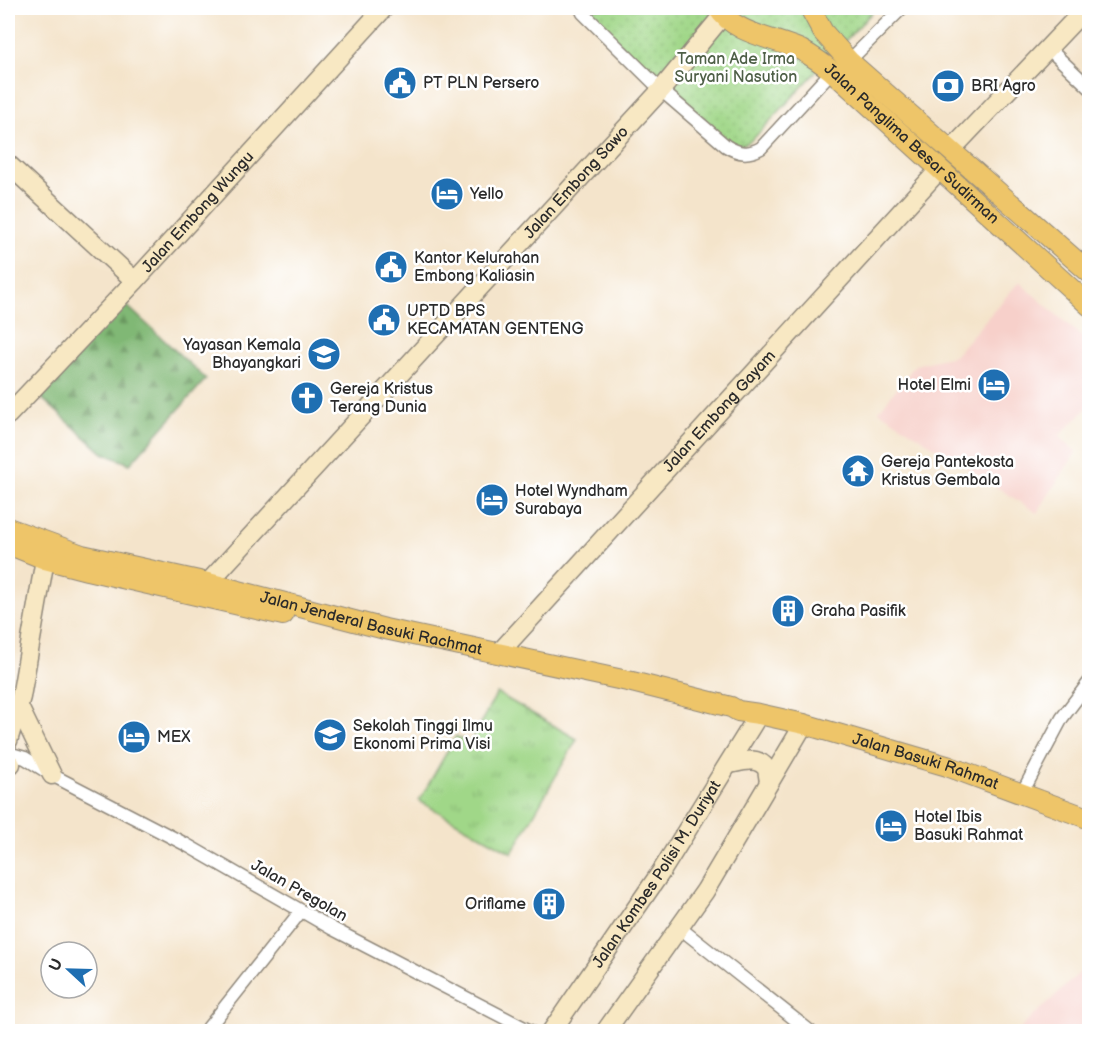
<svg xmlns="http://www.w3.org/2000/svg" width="1097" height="1039" viewBox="0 0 1097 1039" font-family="'Balsamiq Sans',sans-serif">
	<defs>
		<pattern id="grass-tufts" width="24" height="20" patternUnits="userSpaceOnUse" patternTransform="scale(1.5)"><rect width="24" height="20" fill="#a0d788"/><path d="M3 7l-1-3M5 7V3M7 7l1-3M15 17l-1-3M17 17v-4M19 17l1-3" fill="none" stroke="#8ab976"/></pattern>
		<pattern id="forest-firs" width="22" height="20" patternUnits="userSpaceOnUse" patternTransform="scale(1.5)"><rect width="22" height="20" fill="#80b874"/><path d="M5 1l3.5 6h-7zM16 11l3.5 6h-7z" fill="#69965f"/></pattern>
		<pattern id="park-dots" width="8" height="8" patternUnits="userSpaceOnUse" patternTransform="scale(1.5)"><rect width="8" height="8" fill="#a0d788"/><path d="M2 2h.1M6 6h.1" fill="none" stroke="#8ab976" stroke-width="1.8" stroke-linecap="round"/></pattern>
	</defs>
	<rect width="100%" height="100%" fill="#fff"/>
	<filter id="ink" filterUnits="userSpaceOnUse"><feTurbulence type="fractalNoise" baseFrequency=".0167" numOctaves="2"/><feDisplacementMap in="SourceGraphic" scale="12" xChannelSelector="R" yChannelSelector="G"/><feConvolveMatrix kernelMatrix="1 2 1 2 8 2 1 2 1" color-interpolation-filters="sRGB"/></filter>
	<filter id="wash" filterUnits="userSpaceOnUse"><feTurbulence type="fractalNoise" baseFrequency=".008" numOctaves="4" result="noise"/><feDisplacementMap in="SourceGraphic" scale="24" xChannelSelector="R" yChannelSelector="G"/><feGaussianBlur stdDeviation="1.35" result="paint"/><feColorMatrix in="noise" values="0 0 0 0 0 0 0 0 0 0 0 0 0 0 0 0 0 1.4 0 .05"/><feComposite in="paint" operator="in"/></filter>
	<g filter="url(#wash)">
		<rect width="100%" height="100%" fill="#f4e4cb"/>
		<g fill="#f7d0ca">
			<polygon points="1019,282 1089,343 1089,406 1059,436 1076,452 1037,513 879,411 915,365 954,356"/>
			<polygon points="1089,964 1089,1031 1019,1031 1025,1024"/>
		</g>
		<polygon fill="url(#grass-tufts)" stroke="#66815a" stroke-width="1.5" points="497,693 577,739 512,853 419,801 456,736 469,744"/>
		<polygon fill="url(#forest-firs)" stroke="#567250" stroke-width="1.5" points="123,302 206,379 130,464 103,453 37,394"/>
		<path fill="url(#park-dots)" stroke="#66815a" stroke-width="1.5" d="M 584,8 L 876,8 L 755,137 C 743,147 739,147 725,141 L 586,14 Z"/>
	</g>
	<g filter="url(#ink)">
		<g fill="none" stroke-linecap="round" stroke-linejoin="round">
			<g stroke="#90887b" stroke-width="15">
				<g id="street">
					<path d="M 581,8 L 583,13 L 661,90 L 726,146 C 739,154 748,155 761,148 L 832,71"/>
					<polyline points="1048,48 1090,88"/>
					<polyline points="849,61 902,8"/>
					<polyline points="8,753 25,758 52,775 185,844 333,929 532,1032"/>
					<polyline points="1021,795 1062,718 1090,681"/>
					<polyline points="680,928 811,1032"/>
					<polyline points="205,1032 301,911"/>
				</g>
			</g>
			<g stroke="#90887b" stroke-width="21">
				<g id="secondary">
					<polyline points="951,150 1086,8"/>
					<polyline points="8,164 135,281"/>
					<path id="s1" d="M 8,415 L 135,281 L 384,8"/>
					<path id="s2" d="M 208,583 L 661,90 L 723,15"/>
					<path id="s3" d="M 499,653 L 939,170"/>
					<polyline points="18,705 52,775"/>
					<polyline points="8,741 21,697 45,559"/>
					<path d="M 730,764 C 744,761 758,756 767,769 L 769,782"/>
					<polyline points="8,765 11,764"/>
					<path id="s4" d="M 551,1032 L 661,872 L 759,714"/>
					<polyline points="605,1032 705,891 804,724"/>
				</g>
			</g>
			<g stroke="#90887b" stroke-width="22">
				<g id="primary">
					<path id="s5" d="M 718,8 C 734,34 774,38 801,50 C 812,56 822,63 832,71 L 1090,306"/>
					<polyline points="810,8 823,32 849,61 1090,273"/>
					<path id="s6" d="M 8,528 L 82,555 L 208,583 L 385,629 L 632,682 L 731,707 L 738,711 L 759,714 L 804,724 L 947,766 L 1090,819"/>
					<polyline points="8,544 45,559 87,570 283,615"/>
				</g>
			</g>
			<use href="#street" stroke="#fff" stroke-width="12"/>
			<use href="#secondary" stroke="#f8e8c3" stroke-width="18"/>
			<use href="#primary" stroke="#eec569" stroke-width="20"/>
		</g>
	</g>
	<defs>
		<g id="civic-disc" transform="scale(1.725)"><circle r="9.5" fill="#1f6fb2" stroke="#fff"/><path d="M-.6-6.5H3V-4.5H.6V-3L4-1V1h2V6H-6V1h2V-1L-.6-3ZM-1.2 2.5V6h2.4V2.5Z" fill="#fff"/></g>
		<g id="bank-disc" transform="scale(1.725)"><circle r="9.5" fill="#1f6fb2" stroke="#fff"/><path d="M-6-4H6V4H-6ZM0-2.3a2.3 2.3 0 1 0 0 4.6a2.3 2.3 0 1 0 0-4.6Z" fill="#fff"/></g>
		<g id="hotel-disc" transform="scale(1.725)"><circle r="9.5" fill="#1f6fb2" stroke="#fff"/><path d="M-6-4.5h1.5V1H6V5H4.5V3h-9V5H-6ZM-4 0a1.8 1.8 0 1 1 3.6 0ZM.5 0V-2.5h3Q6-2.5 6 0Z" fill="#fff"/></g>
		<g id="school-disc" transform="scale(1.725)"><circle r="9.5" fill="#1f6fb2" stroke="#fff"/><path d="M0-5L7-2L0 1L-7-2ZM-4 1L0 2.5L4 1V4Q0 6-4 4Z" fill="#fff"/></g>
		<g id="church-disc" transform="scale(1.725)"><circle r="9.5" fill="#1f6fb2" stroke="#fff"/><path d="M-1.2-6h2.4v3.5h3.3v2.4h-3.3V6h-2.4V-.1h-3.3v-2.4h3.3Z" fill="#fff"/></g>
		<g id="temple-disc" transform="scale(1.725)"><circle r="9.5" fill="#1f6fb2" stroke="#fff"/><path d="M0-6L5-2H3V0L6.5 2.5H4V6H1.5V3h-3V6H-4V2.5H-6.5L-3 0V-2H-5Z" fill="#fff"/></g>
		<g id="building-disc" transform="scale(1.725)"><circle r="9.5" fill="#1f6fb2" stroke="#fff"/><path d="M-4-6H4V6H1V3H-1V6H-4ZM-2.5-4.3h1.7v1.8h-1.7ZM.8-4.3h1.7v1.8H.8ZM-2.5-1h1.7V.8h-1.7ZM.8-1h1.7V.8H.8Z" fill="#fff"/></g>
		<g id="university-disc" transform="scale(1.725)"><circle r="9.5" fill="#1f6fb2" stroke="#fff"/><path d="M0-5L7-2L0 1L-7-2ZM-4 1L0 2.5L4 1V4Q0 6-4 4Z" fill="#fff"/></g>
	</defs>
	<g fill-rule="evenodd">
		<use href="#civic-disc" x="400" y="83"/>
		<use href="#bank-disc" x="948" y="86"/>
		<use href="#hotel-disc" x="447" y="194"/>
		<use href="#civic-disc" x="391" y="267"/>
		<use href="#civic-disc" x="384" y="320"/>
		<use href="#school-disc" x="324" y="354"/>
		<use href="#hotel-disc" x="994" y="385"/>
		<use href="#church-disc" x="307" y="398"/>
		<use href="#temple-disc" x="858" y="471"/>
		<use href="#hotel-disc" x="492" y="500"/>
		<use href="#building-disc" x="788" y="611"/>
		<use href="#university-disc" x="330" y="735"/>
		<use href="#hotel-disc" x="134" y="737"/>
		<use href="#hotel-disc" x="891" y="826"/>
		<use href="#building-disc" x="549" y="904"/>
	</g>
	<g text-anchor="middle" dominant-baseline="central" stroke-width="5" stroke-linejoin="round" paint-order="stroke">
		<g font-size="16" fill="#4e5f47" stroke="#fff">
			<text x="736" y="59">Taman Ade Irma<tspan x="736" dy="18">Suryani Nasution</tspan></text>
		</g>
		<g font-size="16" fill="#2b2b2b" stroke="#fff" text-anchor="start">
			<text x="423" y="83">PT PLN Persero</text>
			<text x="971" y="86">BRI Agro</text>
			<text x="470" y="194">Yello</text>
			<text x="414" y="258">Kantor Kelurahan<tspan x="414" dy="18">Embong Kaliasin</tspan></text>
			<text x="407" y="311">UPTD BPS<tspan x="407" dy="18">KECAMATAN GENTENG</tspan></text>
			<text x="301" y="345" text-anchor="end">Yayasan Kemala<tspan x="301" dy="18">Bhayangkari</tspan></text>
			<text x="971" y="385" text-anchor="end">Hotel Elmi</text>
			<text x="330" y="389">Gereja Kristus<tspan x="330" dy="18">Terang Dunia</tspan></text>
			<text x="881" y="462">Gereja Pantekosta<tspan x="881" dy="18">Kristus Gembala</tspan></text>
			<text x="515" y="491">Hotel Wyndham<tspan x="515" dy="18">Surabaya</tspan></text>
			<text x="811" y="611">Graha Pasifik</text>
			<text x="353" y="726">Sekolah Tinggi Ilmu<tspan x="353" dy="18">Ekonomi Prima Visi</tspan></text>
			<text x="157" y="737">MEX</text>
			<text x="914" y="817">Hotel Ibis<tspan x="914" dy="18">Basuki Rahmat</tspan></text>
			<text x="526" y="904" text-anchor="end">Oriflame</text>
		</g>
		<g font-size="16" fill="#2b2b2b" stroke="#fff">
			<text stroke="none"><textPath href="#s5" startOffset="240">Jalan Panglima Besar Sudirman</textPath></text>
			<text stroke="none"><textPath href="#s2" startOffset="544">Jalan Embong Sawo</textPath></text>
			<text stroke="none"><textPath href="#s1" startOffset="278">Jalan Embong Wungu</textPath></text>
			<text stroke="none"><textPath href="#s3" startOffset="327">Jalan Embong Gayam</textPath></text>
			<text stroke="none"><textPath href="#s6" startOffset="376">Jalan Jenderal Basuki Rachmat</textPath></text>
			<text stroke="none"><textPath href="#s6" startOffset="948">Jalan Basuki Rahmat</textPath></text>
			<text stroke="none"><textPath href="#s4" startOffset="190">Jalan Kombes Polisi M. Duriyat</textPath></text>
			<text transform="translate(299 891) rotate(30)">Jalan Pregolan</text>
		</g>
	</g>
	<rect width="1097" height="1039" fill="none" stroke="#fff" stroke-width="30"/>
	<g transform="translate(69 970) rotate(292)"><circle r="28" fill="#ffffff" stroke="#aaaaaa" stroke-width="1.5"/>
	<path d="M0-4.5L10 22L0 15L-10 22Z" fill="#1f6fb2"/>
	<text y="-9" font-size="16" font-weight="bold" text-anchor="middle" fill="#2b2b2b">U</text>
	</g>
</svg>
